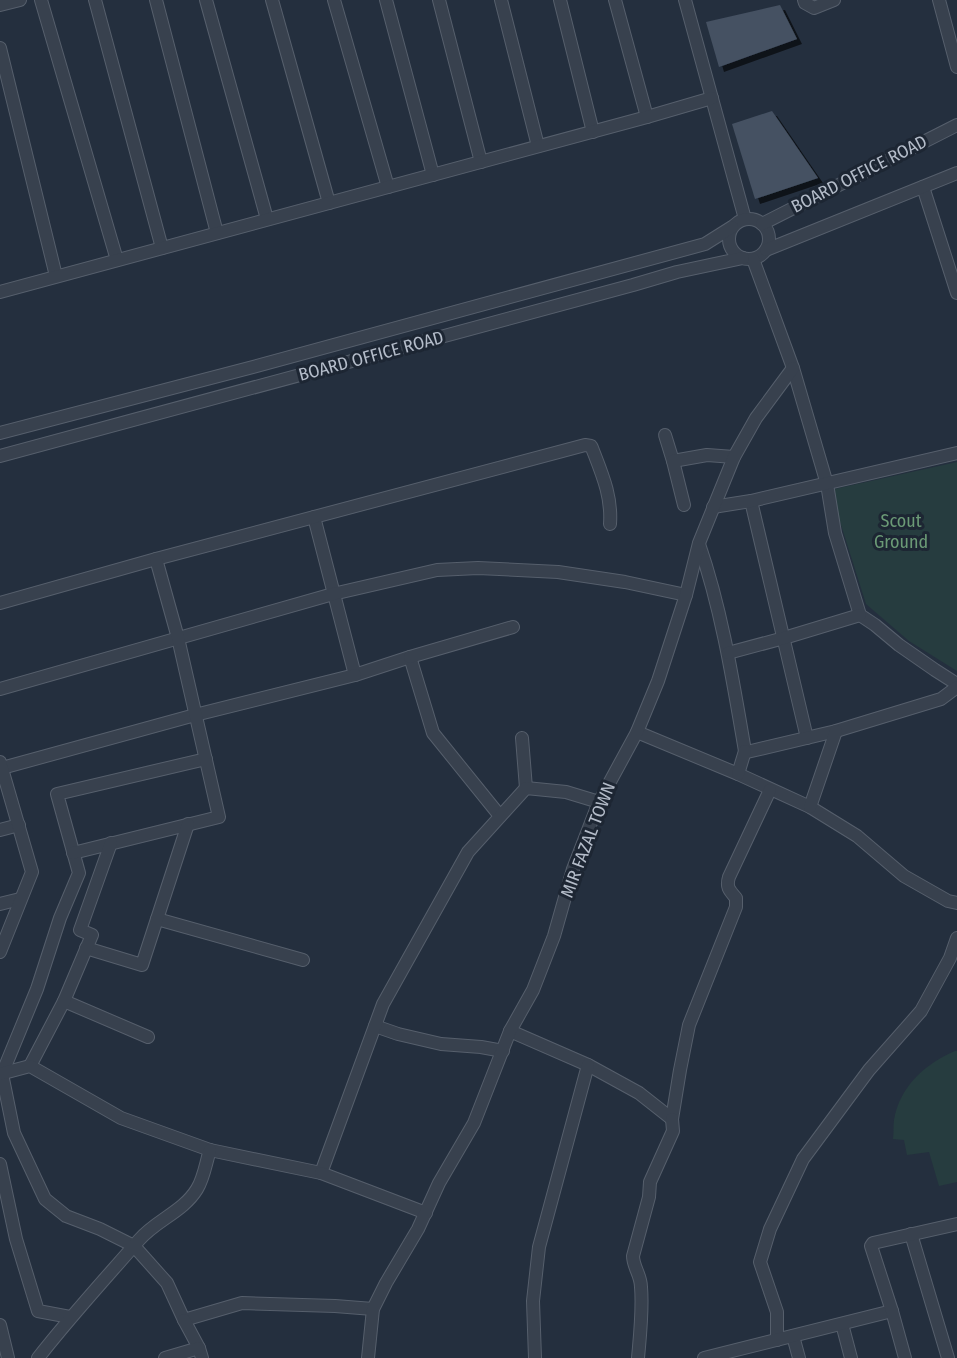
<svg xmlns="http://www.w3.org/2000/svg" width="957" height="1358" viewBox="0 0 957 1358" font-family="'Fira Sans Condensed',sans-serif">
	<defs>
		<filter id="shadow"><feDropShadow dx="5" dy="5" stdDeviation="0" flood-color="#0009"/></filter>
	</defs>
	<rect width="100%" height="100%" fill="#242f3e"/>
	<g fill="#263c3f">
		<polygon points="957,462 957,671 909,641 866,604 830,490"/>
		<path d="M 955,1051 L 957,1051 L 957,1182 L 939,1186 L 929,1152 L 907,1155 L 904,1140 L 893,1139 C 894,1133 893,1126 894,1120 C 900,1086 925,1064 955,1051 Z"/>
	</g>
	<g fill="#455162" filter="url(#shadow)">
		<polygon points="780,5 797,39 719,67 706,22"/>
		<polygon points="772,111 818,178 755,199 732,124"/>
	</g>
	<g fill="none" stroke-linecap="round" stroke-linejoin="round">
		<g stroke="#565f6c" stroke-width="14">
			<g id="minor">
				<polyline points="41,0 117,260"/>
				<polyline points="95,0 162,248"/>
				<polyline points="156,0 217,233"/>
				<polyline points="206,0 267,219"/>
				<polyline points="272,0 329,203"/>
				<polyline points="334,0 388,187"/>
				<polyline points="386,0 433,175"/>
				<polyline points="439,0 481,162"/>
				<polyline points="501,0 538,146"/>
				<polyline points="560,0 593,132"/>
				<polyline points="615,0 647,117"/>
				<polyline points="685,0 745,219"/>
				<polyline points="804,0 805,3 814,8 834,0"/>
				<polyline points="939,0 957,67"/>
				<polyline points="0,5 20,0"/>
				<polyline points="0,48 56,276"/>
				<polyline points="923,187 957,293"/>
				<circle cx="749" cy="239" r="20"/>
				<polyline points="762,224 957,125"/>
				<polyline points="766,250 957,173"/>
				<polyline points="753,259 793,368 827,484 835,533 860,615 875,625 899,645 935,670 957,684"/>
				<polyline points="0,292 647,117 712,98"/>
				<polyline points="0,433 253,367 705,244 732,227"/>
				<polyline points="665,435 673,461"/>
				<polyline points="0,456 633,285 677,272 743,258"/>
				<polyline points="751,501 807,738"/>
				<polyline points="684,505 673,461 707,455 734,457"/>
				<polyline points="713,507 751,501 957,453"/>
				<polyline points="314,517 355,675 410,657 433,733 500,816"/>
				<path d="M 699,544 C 722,611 733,681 745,751 L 747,752 L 836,731 L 941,699 L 957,687"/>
				<path d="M 0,603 L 156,559 L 585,445 L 591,446 L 592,448 C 602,474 612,496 610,524"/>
				<polyline points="728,653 784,638 860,615"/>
				<polyline points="410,657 513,627"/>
				<polyline points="0,689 333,594 437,570 478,568 558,572 625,582 686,595"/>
				<polyline points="637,732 738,774 810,807 857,836 904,876 948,901 957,903"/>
				<polyline points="522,738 526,788"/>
				<polyline points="206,759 57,794 79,873 60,918 37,989 2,1074 14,1133 45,1199 66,1216 100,1229 134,1246 167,1283 184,1320 242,1303 335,1306 373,1309"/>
				<polyline points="2,768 195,715 355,675"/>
				<polyline points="738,774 745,751"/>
				<polyline points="810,807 836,731"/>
				<polyline points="0,830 19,825"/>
				<polyline points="73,853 219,817 178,638 156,559"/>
				<polyline points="0,904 20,899"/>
				<polyline points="157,919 303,960"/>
				<polyline points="86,948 142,965 188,824"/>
				<polyline points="0,952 32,872 0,762"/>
				<polyline points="64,1001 148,1037"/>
				<polyline points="375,1026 398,1034 441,1044 481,1047 503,1051"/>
				<path d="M 510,1031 L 588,1065 L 639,1093 L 672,1119 L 680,1070 L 689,1025 L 736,907 L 736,898 C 729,890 726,887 729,877 L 770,790"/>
				<polyline points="30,1066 64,1001 92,935 80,930 111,843"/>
				<polyline points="0,1074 30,1066 121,1118 210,1150 321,1173 383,1004 468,852 526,788 566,792 599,802"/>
				<polyline points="0,1164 16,1239 38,1311 70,1317"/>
				<polyline points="321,1173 426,1213"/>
				<polyline points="911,1234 948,1358"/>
				<polyline points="184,1320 199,1348 202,1358"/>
				<polyline points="842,1324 851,1358"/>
				<polyline points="0,1325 8,1358"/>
				<polyline points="793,1336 799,1358"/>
				<polyline points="777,1340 777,1312 760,1262 770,1229 803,1159 869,1070 921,1011 950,958 957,938"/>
				<path d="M 38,1358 C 70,1317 105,1279 139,1240 C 156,1220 183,1212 197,1189 C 204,1178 206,1162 210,1150"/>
				<polyline points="165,1358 199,1348"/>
				<polyline points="368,1358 373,1309 386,1283 418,1229 439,1183 474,1123 510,1031 533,990 554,936 573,869 599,802 637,732 658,681 686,595 699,543 734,457 756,418 793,368"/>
				<polyline points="535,1358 533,1301 539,1247 588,1065"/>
				<path d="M 638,1358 C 640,1335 643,1310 641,1287 C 641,1275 633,1267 633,1256 L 649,1197 L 650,1182 L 673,1131 L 672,1119"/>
				<polyline points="704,1358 892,1311"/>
				<polyline points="905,1358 892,1311 871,1246 873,1243 957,1224"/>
			</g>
		</g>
		<use href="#minor" stroke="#38414e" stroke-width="12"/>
	</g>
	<g text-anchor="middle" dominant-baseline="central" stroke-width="6" stroke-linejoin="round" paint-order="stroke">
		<g font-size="18" fill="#b4bcc9" stroke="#1d2633">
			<text transform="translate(859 174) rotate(-27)">BOARD OFFICE ROAD</text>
			<text transform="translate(371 356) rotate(-15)">BOARD OFFICE ROAD</text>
			<text transform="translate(588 840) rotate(-69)">MIR FAZAL TOWN</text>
		</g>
		<g font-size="18" fill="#6b9a76" stroke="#1d2633">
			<text x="901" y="521">Scout<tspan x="901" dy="21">Ground</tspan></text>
		</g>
	</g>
</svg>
